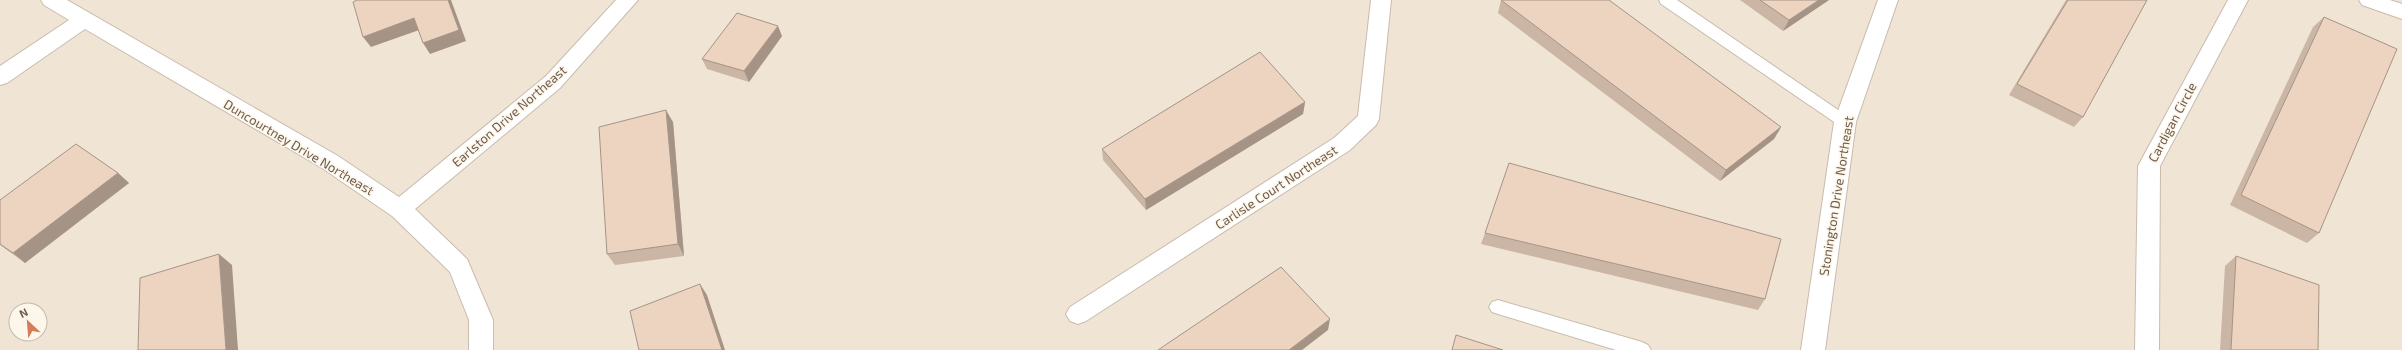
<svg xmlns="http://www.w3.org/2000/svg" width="2402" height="350" viewBox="0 0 2402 350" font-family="'Exo 2',sans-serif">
	<rect width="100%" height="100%" fill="#f9f3e5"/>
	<path fill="#f0e5d4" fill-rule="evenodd" d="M 0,0 L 2402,0 L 2402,350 L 0,350 ZM 16,310 L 40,310 L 40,334 L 16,334 Z"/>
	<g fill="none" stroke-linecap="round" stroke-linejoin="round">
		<g stroke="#c9bbad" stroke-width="2">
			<g id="service">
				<polygon points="1659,0 1677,0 1850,118 1853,122 1850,126 1845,128 1840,126 1661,4"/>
				<polygon points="1498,300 1642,342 1648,345 1651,350 1616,350 1498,314 1492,312 1489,307 1492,302"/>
			</g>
		</g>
		<g stroke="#c9bbad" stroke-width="2">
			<g id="minor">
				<polygon points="41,0 67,0 338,156 399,197 546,76 616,0 638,0 560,88 415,209 467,259 493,320 493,350 469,350 469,320 450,272 392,216 322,168 85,29 7,83 0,85 0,66 69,20 44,5"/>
				<polygon points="1371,0 1391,0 1379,119 1376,125 1350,150 1086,321 1078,324 1070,321 1066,314 1070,307 1334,138 1358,116"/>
				<polygon points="1878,0 1898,0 1856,122 1825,350 1801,350 1834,122"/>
				<polygon points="2228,0 2248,0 2160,166 2159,350 2135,350 2138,166"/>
				<polygon points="2359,0 2390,0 2402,4 2402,19 2362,5"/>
			</g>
		</g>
		<use href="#service" fill="#fff" fill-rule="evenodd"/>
		<use href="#minor" fill="#fff" fill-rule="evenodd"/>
	</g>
	<g fill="#cbb6a5">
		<polygon points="1501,0 1781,127 1774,139 1720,181 1498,13"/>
		<polygon points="1740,0 1829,0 1783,31"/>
		<polygon points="2066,0 2147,0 2083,117 2074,127 2009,95"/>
		<polygon points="2324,17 2319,233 2307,243 2230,205 2313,27"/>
		<polygon points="782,36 749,82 707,69 702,59"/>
		<polygon points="1305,102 1303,114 1146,210 1103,160 1102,149"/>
		<polygon points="673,122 684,256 615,265 607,254"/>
		<polygon points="118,173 129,183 25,263 0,245 0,200"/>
		<polygon points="1485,233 1765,299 1758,310 1481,244"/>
		<polygon points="2236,256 2318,350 2220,350 2225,266"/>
	</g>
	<g fill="#a59486">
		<polygon points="448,0 451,0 466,41 430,54 423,43"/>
		<polygon points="1819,0 1829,0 1783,31 1789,20"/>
		<polygon points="414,18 422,29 371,47 363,37"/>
		<polygon points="778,26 782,36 749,82 744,71"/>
		<polygon points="1305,102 1303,114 1146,210 1145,199"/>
		<polygon points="666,110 673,122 684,256 678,244"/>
		<polygon points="1781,127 1774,139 1720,181 1726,170"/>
		<polygon points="118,173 129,183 25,263 13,253"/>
		<polygon points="219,254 232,265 238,350 226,350"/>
		<polygon points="700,284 707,295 725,350 722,350"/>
		<polygon points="1330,319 1328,330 1302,350 1289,350"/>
	</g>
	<g fill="#ecd4c0" stroke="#a59486">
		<polygon points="357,0 448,0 459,30 423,43 414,18 363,37 353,2"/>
		<polygon points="1501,0 1609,0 1781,127 1726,170"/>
		<polygon points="1760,0 1819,0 1789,20"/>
		<polygon points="2068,0 2147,0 2083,117 2017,84"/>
		<polygon points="737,13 778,26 744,71 702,59"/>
		<polygon points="2324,17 2397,49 2319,233 2241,195"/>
		<polygon points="1260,52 1305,102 1145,199 1102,149"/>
		<polygon points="666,110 678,244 607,254 599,127"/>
		<polygon points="76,144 118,173 13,253 0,244 0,200"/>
		<polygon points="1509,163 1781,239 1765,299 1485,233"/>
		<polygon points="219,254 226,350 138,350 140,278"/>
		<polygon points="2236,256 2319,285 2318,350 2231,350"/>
		<polygon points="1281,267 1330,319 1289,350 1158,350"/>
		<polygon points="700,284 722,350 639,350 630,311"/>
		<polygon points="1456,335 1503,350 1452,350"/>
	</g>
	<g text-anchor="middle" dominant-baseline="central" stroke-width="3" stroke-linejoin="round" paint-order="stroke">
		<g font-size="13" fill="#6f5c4d" stroke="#fdf7eb">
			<text transform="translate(509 116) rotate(-41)">Earlston Drive Northeast</text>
			<text transform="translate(2172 122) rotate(-62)">Cardigan Circle</text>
			<text transform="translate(299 147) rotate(31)">Duncourtney Drive Northeast</text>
			<text transform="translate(1276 187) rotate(-33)">Carlisle Court Northeast</text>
			<text transform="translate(1836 196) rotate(-81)">Stonington Drive Northeast</text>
		</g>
	</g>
	<g transform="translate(28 322) rotate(334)"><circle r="19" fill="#fdf7eb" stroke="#c4b9ac"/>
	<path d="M0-3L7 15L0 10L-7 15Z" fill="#d67c58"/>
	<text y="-6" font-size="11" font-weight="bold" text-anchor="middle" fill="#6f5c4d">N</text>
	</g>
</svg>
